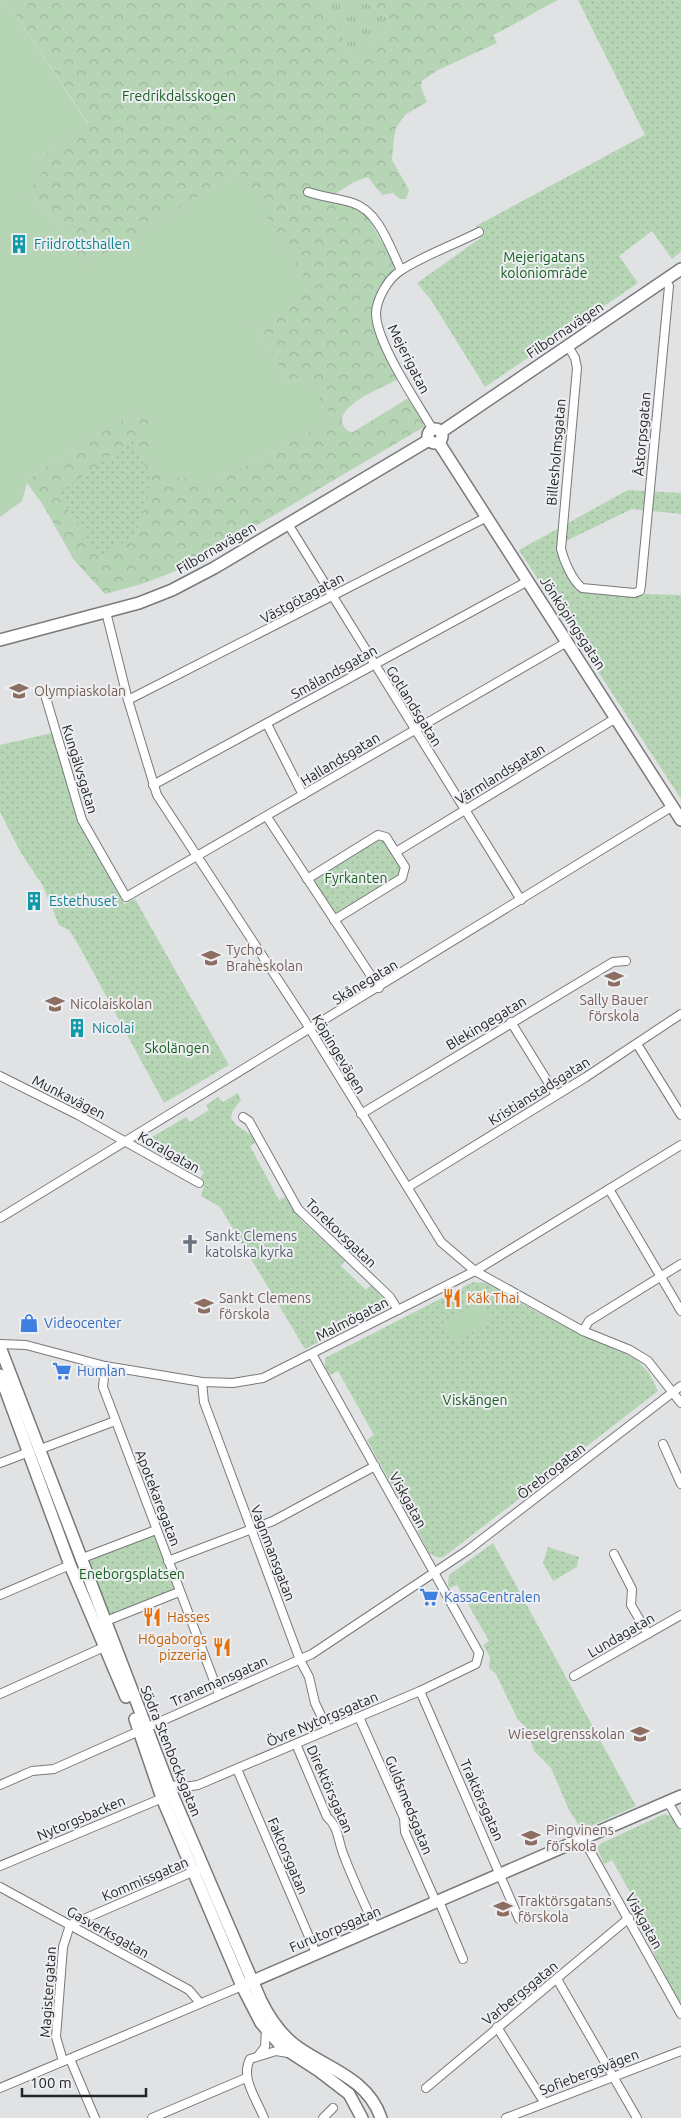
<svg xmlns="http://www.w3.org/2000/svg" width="681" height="2118" viewBox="0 0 681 2118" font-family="Ubuntu,sans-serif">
	<defs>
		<pattern id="grass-tufts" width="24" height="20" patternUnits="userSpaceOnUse" patternTransform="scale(1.25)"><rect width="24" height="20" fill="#b6d5b5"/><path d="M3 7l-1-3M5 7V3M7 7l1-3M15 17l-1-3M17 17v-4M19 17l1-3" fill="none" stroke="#9cb79c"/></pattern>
		<pattern id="forest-crowns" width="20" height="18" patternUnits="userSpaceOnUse" patternTransform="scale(1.25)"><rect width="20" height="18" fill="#b6d5b5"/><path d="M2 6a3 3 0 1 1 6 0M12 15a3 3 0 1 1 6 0" fill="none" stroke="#9cb79c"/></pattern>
		<pattern id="park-dots" width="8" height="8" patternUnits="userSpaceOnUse" patternTransform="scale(1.25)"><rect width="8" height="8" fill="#b6d5b5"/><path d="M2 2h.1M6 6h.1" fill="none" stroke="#9cb79c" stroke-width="1.8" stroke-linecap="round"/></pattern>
	</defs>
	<rect width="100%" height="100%" fill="#e0e2e4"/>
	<polygon fill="url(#grass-tufts)" points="323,0 367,0 389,18 391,28 356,57 353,56"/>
	<path fill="url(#forest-crowns)" d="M 6,0 L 323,0 L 353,56 L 355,57 L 391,28 L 389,18 L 367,0 L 558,0 C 536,11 516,24 493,35 L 497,43 L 438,70 L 422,81 L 421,87 L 427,102 L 405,115 L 396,128 L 394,138 L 392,160 L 409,190 L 406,199 L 400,199 L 393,193 L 382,195 L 368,177 L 354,182 L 332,196 L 363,212 L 368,218 L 396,266 C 356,313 374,331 399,379 C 384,387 323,409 348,431 L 353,432 L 410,397 L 423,420 L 424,427 L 186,567 L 142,584 L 105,594 L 74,560 L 43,505 L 27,483 L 35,473 L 150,403 L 201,483 L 255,462 L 332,420 L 305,374 L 290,384 L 254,326 L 239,171 L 85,266 L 64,231 L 29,191 L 34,162 L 88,123 Z"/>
	<g fill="url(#park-dots)">
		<polygon points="578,0 681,0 681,252 672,259 652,231 619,256 638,283 485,387 431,300 417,283 482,237 476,226 645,135"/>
		<polygon points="132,440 149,475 148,500 136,532 102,560 58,494"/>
		<polygon points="628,490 681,493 681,514 632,509 568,540 557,551 562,564 579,592 681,595 681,799 519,550"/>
		<polygon points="52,733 78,822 124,904 135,899 229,1065 164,1103 78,944 69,930 59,925 43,886 21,853 0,812 0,745"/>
		<polygon points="378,839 384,840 402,867 401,875 340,913 333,912 314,883 316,878"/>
		<polygon points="238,1093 241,1100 232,1112 231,1118 236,1125 254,1137 255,1143 250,1146 279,1200 285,1197 302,1221 345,1261 341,1266 366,1290 371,1285 383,1298 385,1306 380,1311 305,1349 220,1207 201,1196 204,1186 201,1177 204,1172 160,1146 156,1151 145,1144 147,1140 186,1117 190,1122 209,1110 206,1105 218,1097 223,1102"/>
		<polygon points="473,1282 486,1283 537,1312 636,1359 649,1373 658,1391 445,1556 440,1558 430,1554 367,1440 374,1435 338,1371 330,1375 325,1366 325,1358"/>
		<polygon points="154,1535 175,1590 110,1614 89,1559"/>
		<polygon points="493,1543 636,1806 582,1830 569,1810 551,1768 534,1751 527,1728 518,1720 496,1674 489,1668 490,1657 483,1645 489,1641 457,1585 450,1588 448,1586 449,1575"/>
		<polygon points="548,1547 579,1557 577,1567 553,1581 543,1563"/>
		<polygon points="664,1814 673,1816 681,1831 681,2005 642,1931 649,1926 612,1860 604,1864 597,1848 600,1844"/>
	</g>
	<g fill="#b6d5b5">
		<polygon points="0,0 6,0 88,124 35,161 42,173 29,191 64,231 85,265 239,171 312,290 254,326 290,384 305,373 333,420 255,462 202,483 153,471 150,404 35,473 27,483 22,501 0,517"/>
		<polygon points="481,1302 491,1322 453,1341 443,1322"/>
	</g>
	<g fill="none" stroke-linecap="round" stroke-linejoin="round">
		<g stroke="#77797b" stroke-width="10">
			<g id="street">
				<path d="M 308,192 C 322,197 338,198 353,203 C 379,211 390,248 401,270"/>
				<path d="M 568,346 L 575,358 L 577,368 L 561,549 C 564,561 572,580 582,588 L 634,593 L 640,591 L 641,585 L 669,286 L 665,280"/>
				<path d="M 433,430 C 417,402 376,343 376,313 C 377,298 388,279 400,271 C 424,255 454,245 479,232"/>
				<polyline points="288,524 521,900"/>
				<polyline points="106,612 128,700 157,795 305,1021 441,1242 475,1271 583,1331 630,1350 648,1361 681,1403"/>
				<polyline points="46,698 82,820 126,897 567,642"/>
				<polyline points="128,700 487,517"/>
				<polyline points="267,724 303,795"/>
				<polyline points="153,785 528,581"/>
				<polyline points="267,817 379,988"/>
				<polyline points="396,852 616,718"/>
				<polyline points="307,879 378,835 386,837 405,867 402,878 334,920"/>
				<polyline points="511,1022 556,1095"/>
				<polyline points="637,1044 681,1115"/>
				<polyline points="0,1076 78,1115 199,1183"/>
				<polyline points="361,1114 613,962 626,961"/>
				<polyline points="243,1117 249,1121 298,1209 390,1297 398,1310"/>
				<polyline points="408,1187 586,1077 681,1014"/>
				<polyline points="609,1189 681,1311"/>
				<polyline points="0,1218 673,806"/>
				<polyline points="583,1331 589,1321 681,1264"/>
				<polyline points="0,1344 26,1345 105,1366 202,1382 233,1383 263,1378 475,1271 681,1145"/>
				<polyline points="105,1366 103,1387 219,1694"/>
				<polyline points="202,1382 204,1402 300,1660 309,1677 315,1703 328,1730"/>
				<polyline points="663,1444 681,1484"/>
				<polyline points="38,1450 115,1421"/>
				<polyline points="0,1463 29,1452"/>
				<polyline points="614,1554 632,1589 631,1605 648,1634"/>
				<polyline points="80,1559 156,1530"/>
				<polyline points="168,1561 273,1521 375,1466"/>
				<polyline points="0,1595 70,1565"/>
				<polyline points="101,1623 179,1592"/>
				<polyline points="574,1676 681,1615"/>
				<polyline points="420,1691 519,1919"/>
				<polyline points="0,1694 104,1647"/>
				<polyline points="359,1717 404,1818 405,1832 436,1902"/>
				<path d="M 296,1744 L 327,1817 C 339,1827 338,1842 344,1856 C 353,1880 365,1904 375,1928"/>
				<polyline points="237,1769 316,1953"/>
				<polyline points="0,1785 32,1771 54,1769 312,1654 468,1550 681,1386"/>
				<polyline points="169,1785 184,1787 198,1785 420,1691 476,1664 479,1653 312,1354"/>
				<polyline points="668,1802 681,1824"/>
				<polyline points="584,1840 681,2014"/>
				<polyline points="0,1866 165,1797"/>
				<polyline points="0,1887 189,1990 200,2003"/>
				<polyline points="439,1901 463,1959"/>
				<polyline points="70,1925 197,1870"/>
				<polyline points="557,1979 637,2118"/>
				<polyline points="497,2027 544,2102"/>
				<polyline points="258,2056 265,2047 266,2030"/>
				<polyline points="70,2059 95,2118"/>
				<polyline points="63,2061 56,2037 63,1947 70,1925"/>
				<polyline points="0,2088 242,1986"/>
				<polyline points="426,2088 629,1918"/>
				<polyline points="152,2118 246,2078"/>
				<path d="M 264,2118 C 257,2100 240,2078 250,2059 L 276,2051 L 288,2053"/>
				<polyline points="323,2118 333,2108"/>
				<polyline points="506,2118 681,2051"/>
			</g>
		</g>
		<g stroke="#77797b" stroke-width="14">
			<g id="secondary">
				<circle cx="435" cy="436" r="7"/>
				<polyline points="441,432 681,269"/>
				<polyline points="439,443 681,820"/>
				<polyline points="0,640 139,603 172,590 214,568 429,440"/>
				<path d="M 0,1347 L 172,1794 L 261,2001 C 270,2019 281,2036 299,2048 C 329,2069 368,2079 381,2118"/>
				<polyline points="0,1375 70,1565 126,1697"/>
				<polyline points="135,1719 162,1798 242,1986 261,2023 282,2047 319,2071 349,2094 362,2118"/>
				<polyline points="246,1984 681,1796"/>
			</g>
		</g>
		<use href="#street" stroke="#fff" stroke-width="8"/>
		<use href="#secondary" stroke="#fff" stroke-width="11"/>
	</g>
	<defs>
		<g id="building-bare" transform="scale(1.5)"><path d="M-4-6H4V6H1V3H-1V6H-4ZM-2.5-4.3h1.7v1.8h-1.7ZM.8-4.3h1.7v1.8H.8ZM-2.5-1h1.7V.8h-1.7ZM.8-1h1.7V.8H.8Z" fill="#0f9aa8" stroke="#edeff2" stroke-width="2.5" paint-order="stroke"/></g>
		<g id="school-bare" transform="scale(1.5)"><path d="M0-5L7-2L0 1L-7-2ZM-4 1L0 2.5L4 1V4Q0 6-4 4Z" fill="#8d6e63" stroke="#edeff2" stroke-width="2.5" paint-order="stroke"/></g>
		<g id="church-bare" transform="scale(1.5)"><path d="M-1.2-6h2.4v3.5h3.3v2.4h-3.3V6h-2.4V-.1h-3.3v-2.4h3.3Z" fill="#6b7280" stroke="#edeff2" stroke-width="2.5" paint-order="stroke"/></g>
		<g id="restaurant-bare" transform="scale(1.5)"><path d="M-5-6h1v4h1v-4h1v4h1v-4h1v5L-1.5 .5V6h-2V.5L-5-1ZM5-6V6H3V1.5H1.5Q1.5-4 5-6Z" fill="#e8710a" stroke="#edeff2" stroke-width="2.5" paint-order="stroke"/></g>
		<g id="shop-bare" transform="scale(1.5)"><path d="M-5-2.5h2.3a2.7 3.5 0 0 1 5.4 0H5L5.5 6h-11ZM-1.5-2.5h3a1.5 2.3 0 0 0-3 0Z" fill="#3f7fe0" stroke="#edeff2" stroke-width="2.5" paint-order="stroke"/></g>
		<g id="supermarket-bare" transform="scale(1.5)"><path d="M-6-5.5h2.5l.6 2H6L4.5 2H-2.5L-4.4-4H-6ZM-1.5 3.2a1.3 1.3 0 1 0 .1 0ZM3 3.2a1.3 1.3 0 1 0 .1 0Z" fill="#3f7fe0" stroke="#edeff2" stroke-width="2.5" paint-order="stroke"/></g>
	</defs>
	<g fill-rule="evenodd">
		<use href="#building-bare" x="19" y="244"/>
		<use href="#school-bare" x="19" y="691"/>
		<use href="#building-bare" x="34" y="901"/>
		<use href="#school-bare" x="211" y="958"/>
		<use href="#school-bare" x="614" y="979"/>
		<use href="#school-bare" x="55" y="1004"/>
		<use href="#building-bare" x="77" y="1028"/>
		<use href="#church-bare" x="190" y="1244"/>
		<use href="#restaurant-bare" x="452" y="1298"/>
		<use href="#school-bare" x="204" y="1306"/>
		<use href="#shop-bare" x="29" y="1323"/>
		<use href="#supermarket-bare" x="62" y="1371"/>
		<use href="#supermarket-bare" x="429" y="1597"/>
		<use href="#restaurant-bare" x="152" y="1617"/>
		<use href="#restaurant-bare" x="222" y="1647"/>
		<use href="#school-bare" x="640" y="1734"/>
		<use href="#school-bare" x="531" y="1838"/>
		<use href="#school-bare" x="503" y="1909"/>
	</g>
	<g text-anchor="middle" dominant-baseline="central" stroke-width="4" stroke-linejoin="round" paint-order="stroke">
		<g font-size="14" fill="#18601e" stroke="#edeff2">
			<text x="179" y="96">Fredrikdalsskogen</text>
			<text x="544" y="257">Mejerigatans<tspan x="544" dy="16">koloniområde</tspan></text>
			<text x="356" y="878">Fyrkanten</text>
			<text x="177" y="1048">Skolängen</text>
			<text x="475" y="1400">Viskängen</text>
			<text x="132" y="1574">Eneborgsplatsen</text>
		</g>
		<g font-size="14" fill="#0d838f" stroke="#edeff2" text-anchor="start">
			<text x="34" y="244">Friidrottshallen</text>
			<text x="49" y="901">Estethuset</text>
			<text x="92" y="1028">Nicolai</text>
		</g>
		<g font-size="14" fill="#242526" stroke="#edeff2">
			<text transform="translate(565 330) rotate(-34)">Filbornavägen</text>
			<text transform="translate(409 359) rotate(63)">Mejerigatan</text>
			<text transform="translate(642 434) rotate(-85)">Åstorpsgatan</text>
			<text transform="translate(556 452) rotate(-85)">Billesholmsgatan</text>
			<text transform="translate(216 548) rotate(-30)">Filbornavägen</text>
			<text transform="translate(302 598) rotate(-28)">Västgötagatan</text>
			<text transform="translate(573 623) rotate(57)">Jönköpingsgatan</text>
			<text transform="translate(334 672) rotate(-29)">Smålandsgatan</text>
			<text transform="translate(414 706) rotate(58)">Gotlandsgatan</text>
			<text transform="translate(340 759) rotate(-31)">Hallandsgatan</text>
			<text transform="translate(80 769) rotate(73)">Kungälvsgatan</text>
			<text transform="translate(500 774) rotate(-32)">Värmlandsgatan</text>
			<text transform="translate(365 982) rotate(-31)">Skånegatan</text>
			<text transform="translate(486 1023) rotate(-31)">Blekingegatan</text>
			<text transform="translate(339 1054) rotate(59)">Köpingevägen</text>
			<text transform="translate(539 1091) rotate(-32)">Kristianstadsgatan</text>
			<text transform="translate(69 1097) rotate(27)">Munkavägen</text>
			<text transform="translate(169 1152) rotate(30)">Koralgatan</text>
			<text transform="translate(341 1233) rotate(44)">Torekovsgatan</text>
			<text transform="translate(352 1319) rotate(-27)">Malmögatan</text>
			<text transform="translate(551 1471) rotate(-38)">Örebrogatan</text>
			<text transform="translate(158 1498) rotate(69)">Apotekaregatan</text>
			<text transform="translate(408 1500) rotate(61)">Viskgatan</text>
			<text transform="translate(273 1553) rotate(69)">Vagnmansgatan</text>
			<text transform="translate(621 1635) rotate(-30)">Lundagatan</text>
			<text transform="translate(219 1681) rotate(-24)">Tranemansgatan</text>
			<text transform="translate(322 1719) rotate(-23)">Övre Nytorgsgatan</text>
			<text transform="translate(171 1751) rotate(68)">Södra Stenbocksgatan</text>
			<text transform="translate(330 1789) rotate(66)">Direktörsgatan</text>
			<text transform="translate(482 1800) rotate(66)">Traktörsgatan</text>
			<text transform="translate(409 1805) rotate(68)">Guldsmedsgatan</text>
			<text transform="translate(81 1818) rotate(-23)">Nytorgsbacken</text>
			<text transform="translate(288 1856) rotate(67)">Faktorsgatan</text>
			<text transform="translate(145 1879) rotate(-23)">Kommissgatan</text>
			<text transform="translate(644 1921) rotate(61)">Viskgatan</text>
			<text transform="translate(335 1929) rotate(-23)">Furutorpsgatan</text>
			<text transform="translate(108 1932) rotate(29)">Gasverksgatan</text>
			<text transform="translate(48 1992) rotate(-86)">Magistergatan</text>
			<text transform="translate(520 1993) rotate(-39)">Varbergsgatan</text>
			<text transform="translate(589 2072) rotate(-21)">Sofiebergsvägen</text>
		</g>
		<g font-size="14" fill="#785e54" stroke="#edeff2" text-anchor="start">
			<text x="34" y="691">Olympiaskolan</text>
			<text x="226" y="950">Tycho<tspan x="226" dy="16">Braheskolan</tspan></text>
			<text x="614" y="1000" text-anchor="middle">Sally Bauer<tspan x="614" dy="16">förskola</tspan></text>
			<text x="70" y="1004">Nicolaiskolan</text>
			<text x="219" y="1298">Sankt Clemens<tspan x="219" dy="16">förskola</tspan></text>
			<text x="625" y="1734" text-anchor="end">Wieselgrensskolan</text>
			<text x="546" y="1830">Pingvinens<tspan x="546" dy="16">förskola</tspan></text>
			<text x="518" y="1901">Traktörsgatans<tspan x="518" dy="16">förskola</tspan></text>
		</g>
		<g font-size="14" fill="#5b616d" stroke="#edeff2" text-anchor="start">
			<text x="205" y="1236">Sankt Clemens<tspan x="205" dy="16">katolska kyrka</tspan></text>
		</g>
		<g font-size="14" fill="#c56008" stroke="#edeff2" text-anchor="start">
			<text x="467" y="1298">Käk Thai</text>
			<text x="167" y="1617">Hasses</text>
			<text x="207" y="1639" text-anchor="end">Högaborgs<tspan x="207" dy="16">pizzeria</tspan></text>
		</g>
		<g font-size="14" fill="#366cbe" stroke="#edeff2" text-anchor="start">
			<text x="44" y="1323">Videocenter</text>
			<text x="77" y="1371">Humlan</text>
			<text x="444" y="1597">KassaCentralen</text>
		</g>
	</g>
	<path d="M22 2088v8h124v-8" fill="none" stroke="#242526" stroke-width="2.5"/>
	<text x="30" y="2088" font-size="15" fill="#242526" stroke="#edeff2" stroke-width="4" paint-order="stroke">100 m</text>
</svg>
